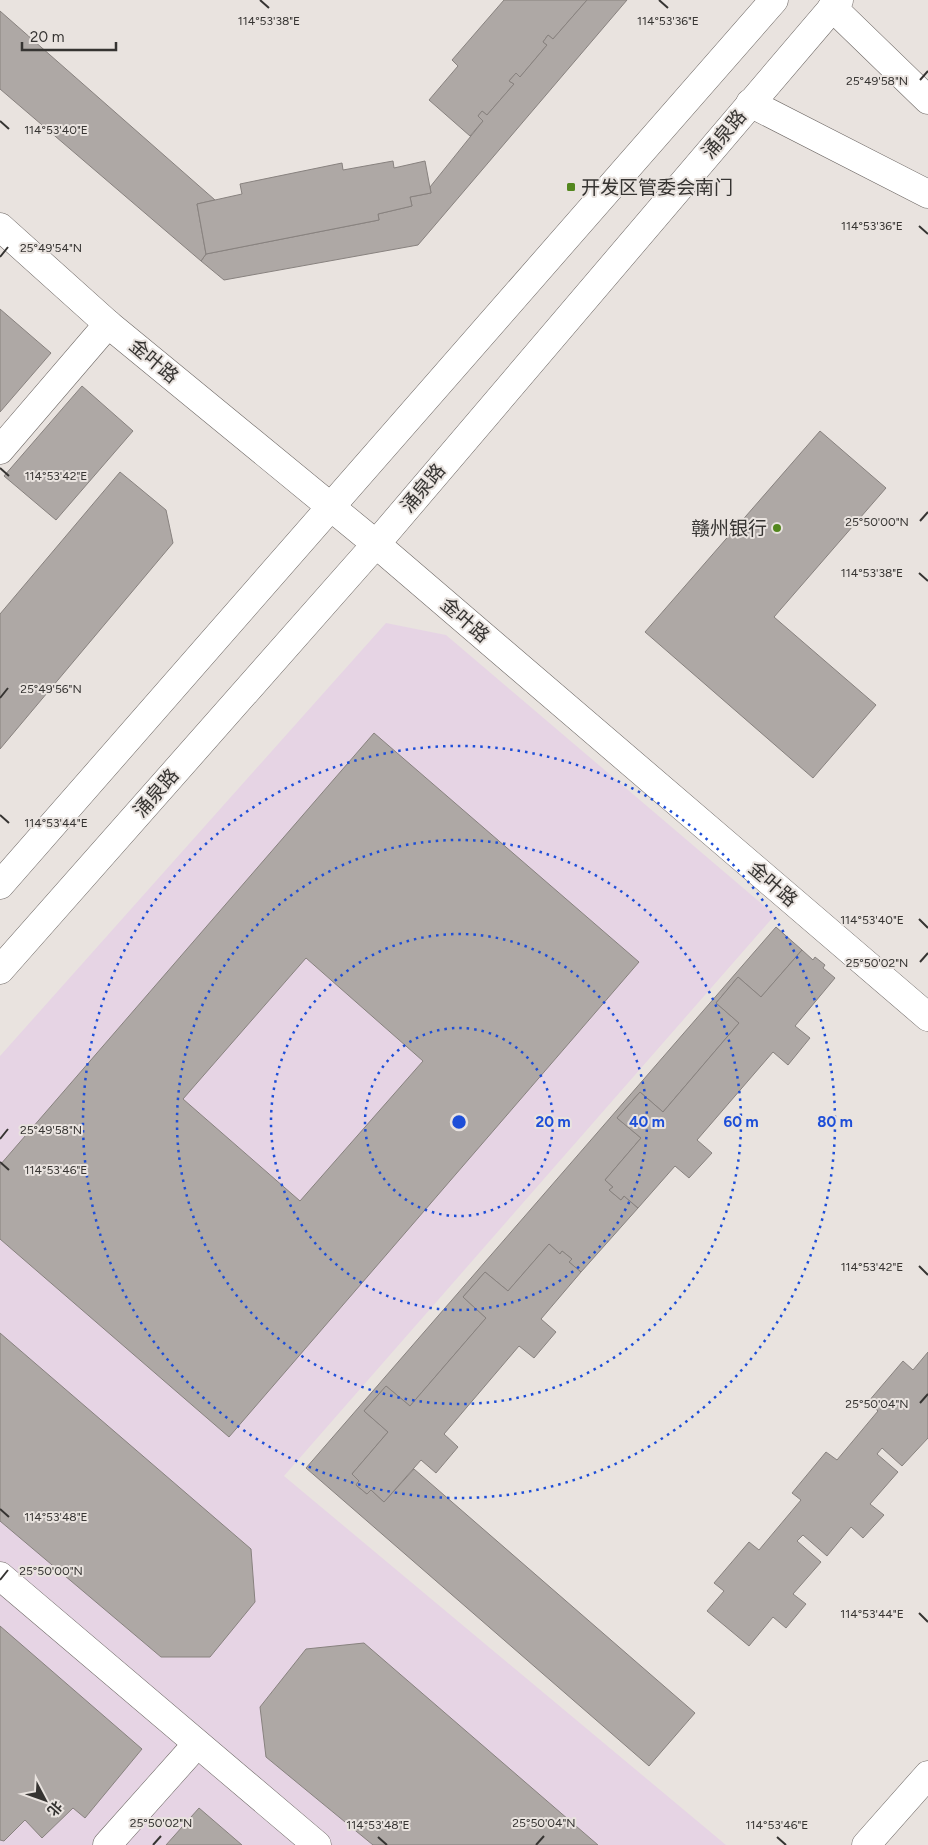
<svg xmlns="http://www.w3.org/2000/svg" width="928" height="1845" viewBox="0 0 928 1845" font-family="Figtree,'Noto Sans SC',sans-serif">
	<rect width="100%" height="100%" fill="#e9e3df"/>
	<polygon fill="#e6d4e4" points="386,623 446,635 775,915 284,1476 726,1845 0,1845 0,1056"/>
	<g fill="#aea8a5" stroke="#88827f" fill-rule="evenodd">
		<polygon points="504,0 587,0 553,39 548,35 543,42 547,45 520,77 516,73 509,81 514,84 487,115 482,111 478,116 483,121 470,136 429,100 458,66 452,60"/>
		<polygon points="587,0 627,0 418,245 224,280 201,261 206,254 379,220 378,214 412,206 410,197 431,193 430,187 483,121 478,116 482,111 487,115 514,84 509,81 516,73 520,77 547,45 543,42 548,35 553,39"/>
		<polygon points="0,11 215,200 197,204 206,254 201,261 0,89"/>
		<polygon points="393,161 394,168 425,161 431,193 410,197 412,206 378,214 379,220 206,254 197,204 242,194 240,184 342,163 343,170"/>
		<polygon points="0,309 51,353 0,412"/>
		<polygon points="82,386 133,431 56,520 4,476"/>
		<polygon points="820,431 886,488 774,617 876,705 813,778 645,632"/>
		<polygon points="120,472 166,510 173,543 0,749 0,614"/>
		<path d="M 374,733 L 639,962 L 229,1437 L 0,1239 L 0,1165 ZM 306,958 L 423,1061 L 300,1201 L 183,1099 Z"/>
		<polygon points="776,927 802,950 761,997 738,977 716,1003 739,1023 663,1112 640,1092 617,1118 641,1138 605,1180 613,1187 609,1190 621,1200 624,1196 638,1208 581,1272 569,1262 572,1259 562,1251 560,1254 549,1244 508,1291 485,1272 463,1297 486,1318 410,1406 386,1386 364,1411 388,1432 352,1474 359,1481 356,1485 367,1494 371,1490 384,1502 414,1469 695,1713 649,1766 306,1468"/>
		<polygon points="802,950 813,960 815,957 825,965 823,968 835,978 795,1026 810,1038 788,1065 773,1052 697,1140 712,1153 689,1178 675,1166 638,1208 624,1196 621,1200 609,1190 613,1187 605,1180 641,1138 617,1118 640,1092 663,1112 739,1023 716,1003 738,977 761,997"/>
		<polygon points="549,1244 560,1254 562,1251 572,1259 569,1262 581,1272 541,1319 556,1332 534,1358 519,1346 444,1434 458,1447 436,1473 421,1460 384,1502 371,1490 367,1494 356,1485 359,1481 352,1474 388,1432 364,1411 386,1386 410,1406 486,1318 463,1297 485,1272 508,1291"/>
		<polygon points="0,1333 251,1549 255,1602 210,1657 161,1657 0,1521"/>
		<polygon points="928,1352 928,1438 902,1466 882,1448 877,1454 898,1472 870,1504 884,1515 863,1538 851,1527 827,1556 803,1535 797,1541 821,1562 793,1594 806,1604 786,1628 773,1617 749,1646 707,1611 724,1591 714,1583 749,1542 759,1550 801,1500 792,1493 826,1452 837,1460 878,1411 868,1402 903,1361 913,1370"/>
		<polygon points="0,1626 142,1749 85,1818 73,1808 42,1838 25,1820 4,1841 0,1840"/>
		<polygon points="364,1643 598,1845 373,1845 266,1757 260,1707 306,1649"/>
		<polygon points="199,1808 242,1845 166,1845"/>
	</g>
	<g fill="none" stroke-linecap="round" stroke-linejoin="round">
		<g stroke="#6d6764" stroke-width="29">
			<g id="minor">
				<polyline points="832,7 928,100"/>
				<polyline points="750,103 928,194"/>
				<polyline points="0,227 108,324 376,544 928,1017"/>
				<polyline points="0,450 108,324"/>
				<polyline points="0,1576 317,1845"/>
				<polyline points="107,1845 197,1744"/>
				<polyline points="866,1845 928,1775"/>
			</g>
		</g>
		<g stroke="#6d6764" stroke-width="29">
			<g id="major">
				<polyline points="0,885 774,0"/>
				<polyline points="0,970 376,544 839,0"/>
			</g>
		</g>
		<use href="#minor" stroke="#fff" stroke-width="28"/>
		<use href="#major" stroke="#fff" stroke-width="28"/>
	</g>
	<path fill="none" stroke="#363432" stroke-width="2" d="M 260,0 L 269,8M 659,0 L 668,8M 920,80 L 928,71M 0,121 L 9,129M 919,226 L 928,234M 0,257 L 8,247M 0,468 L 9,476M 920,521 L 928,512M 919,573 L 928,581M 0,698 L 8,688M 0,815 L 9,823M 919,919 L 928,928M 920,962 L 928,953M 0,1139 L 8,1129M 0,1162 L 9,1170M 919,1266 L 928,1275M 920,1403 L 928,1394M 0,1509 L 9,1517M 0,1580 L 8,1570M 919,1613 L 928,1622M 378,1837 L 387,1845M 777,1837 L 786,1845M 153,1845 L 161,1836M 536,1845 L 544,1836"/>
	<g fill="none" stroke="#1d4ed8" stroke-width="2.5" stroke-dasharray="2.5 5">
		<circle cx="459" cy="1122" r="94"/>
		<circle cx="459" cy="1122" r="188"/>
		<circle cx="459" cy="1122" r="282"/>
		<circle cx="459" cy="1122" r="376"/>
	</g>
	<g fill="#53871e" stroke="#e9e3df" stroke-width="2">
		<rect x="566" y="182" width="10" height="10" rx="2.5"/>
		<circle cx="777" cy="528" r="5"/>
	</g>
	<g text-anchor="middle" dominant-baseline="central" stroke-width="4" stroke-linejoin="round" paint-order="stroke">
		<g font-size="19" fill="#363432" stroke="#e9e3df">
			<text transform="translate(724 134) rotate(-50)">涌泉路</text>
			<text transform="translate(154 361) rotate(40)">金叶路</text>
			<text transform="translate(423 488) rotate(-50)">涌泉路</text>
			<text transform="translate(465 620) rotate(41)">金叶路</text>
			<text transform="translate(156 793) rotate(-49)">涌泉路</text>
			<text transform="translate(773 884) rotate(41)">金叶路</text>
		</g>
		<g font-size="19" fill="#363432" stroke="#e9e3df" text-anchor="start">
			<text x="581" y="187">开发区管委会南门</text>
			<text x="767" y="528" text-anchor="end">赣州银行</text>
		</g>
	</g>
	<g font-size="12" text-anchor="middle" fill="#363432" stroke="#e9e3df" stroke-width="4" stroke-linejoin="round" paint-order="stroke">
		<text x="269" y="25">114°53'38"E</text>
		<text x="668" y="25">114°53'36"E</text>
		<text x="877" y="85">25°49'58"N</text>
		<text x="56" y="134">114°53'40"E</text>
		<text x="872" y="230">114°53'36"E</text>
		<text x="51" y="252">25°49'54"N</text>
		<text x="56" y="480">114°53'42"E</text>
		<text x="877" y="526">25°50'00"N</text>
		<text x="872" y="577">114°53'38"E</text>
		<text x="51" y="693">25°49'56"N</text>
		<text x="56" y="827">114°53'44"E</text>
		<text x="872" y="924">114°53'40"E</text>
		<text x="877" y="967">25°50'02"N</text>
		<text x="51" y="1134">25°49'58"N</text>
		<text x="56" y="1174">114°53'46"E</text>
		<text x="872" y="1271">114°53'42"E</text>
		<text x="877" y="1408">25°50'04"N</text>
		<text x="56" y="1521">114°53'48"E</text>
		<text x="51" y="1575">25°50'00"N</text>
		<text x="872" y="1618">114°53'44"E</text>
		<text x="161" y="1827">25°50'02"N</text>
		<text x="544" y="1827">25°50'04"N</text>
		<text x="378" y="1829">114°53'48"E</text>
		<text x="777" y="1829">114°53'46"E</text>
	</g>
	<circle cx="459" cy="1122" r="8" fill="#1d4ed8" stroke="#e9e3df" stroke-width="2.5"/>
	<g font-size="15" text-anchor="middle" font-weight="bold" fill="#1d4ed8" stroke="#e9e3df" stroke-width="4" stroke-linejoin="round" paint-order="stroke">
		<text x="553" y="1127">20 m</text>
		<text x="647" y="1127">40 m</text>
		<text x="741" y="1127">60 m</text>
		<text x="835" y="1127">80 m</text>
	</g>
	<g transform="translate(45 1800) rotate(131)" stroke="#e9e3df" stroke-width="4" paint-order="stroke">
	<path d="M0-4L9 19L0 12L-9 19Z" fill="#363432"/>
	<text y="-8" font-size="14" font-weight="bold" text-anchor="middle" fill="#363432">北</text>
	</g>
	<path d="M22 42v8h94v-8" fill="none" stroke="#363432" stroke-width="2.5"/>
	<text x="30" y="42" font-size="15" fill="#363432" stroke="#e9e3df" stroke-width="4" paint-order="stroke">20 m</text>
</svg>
